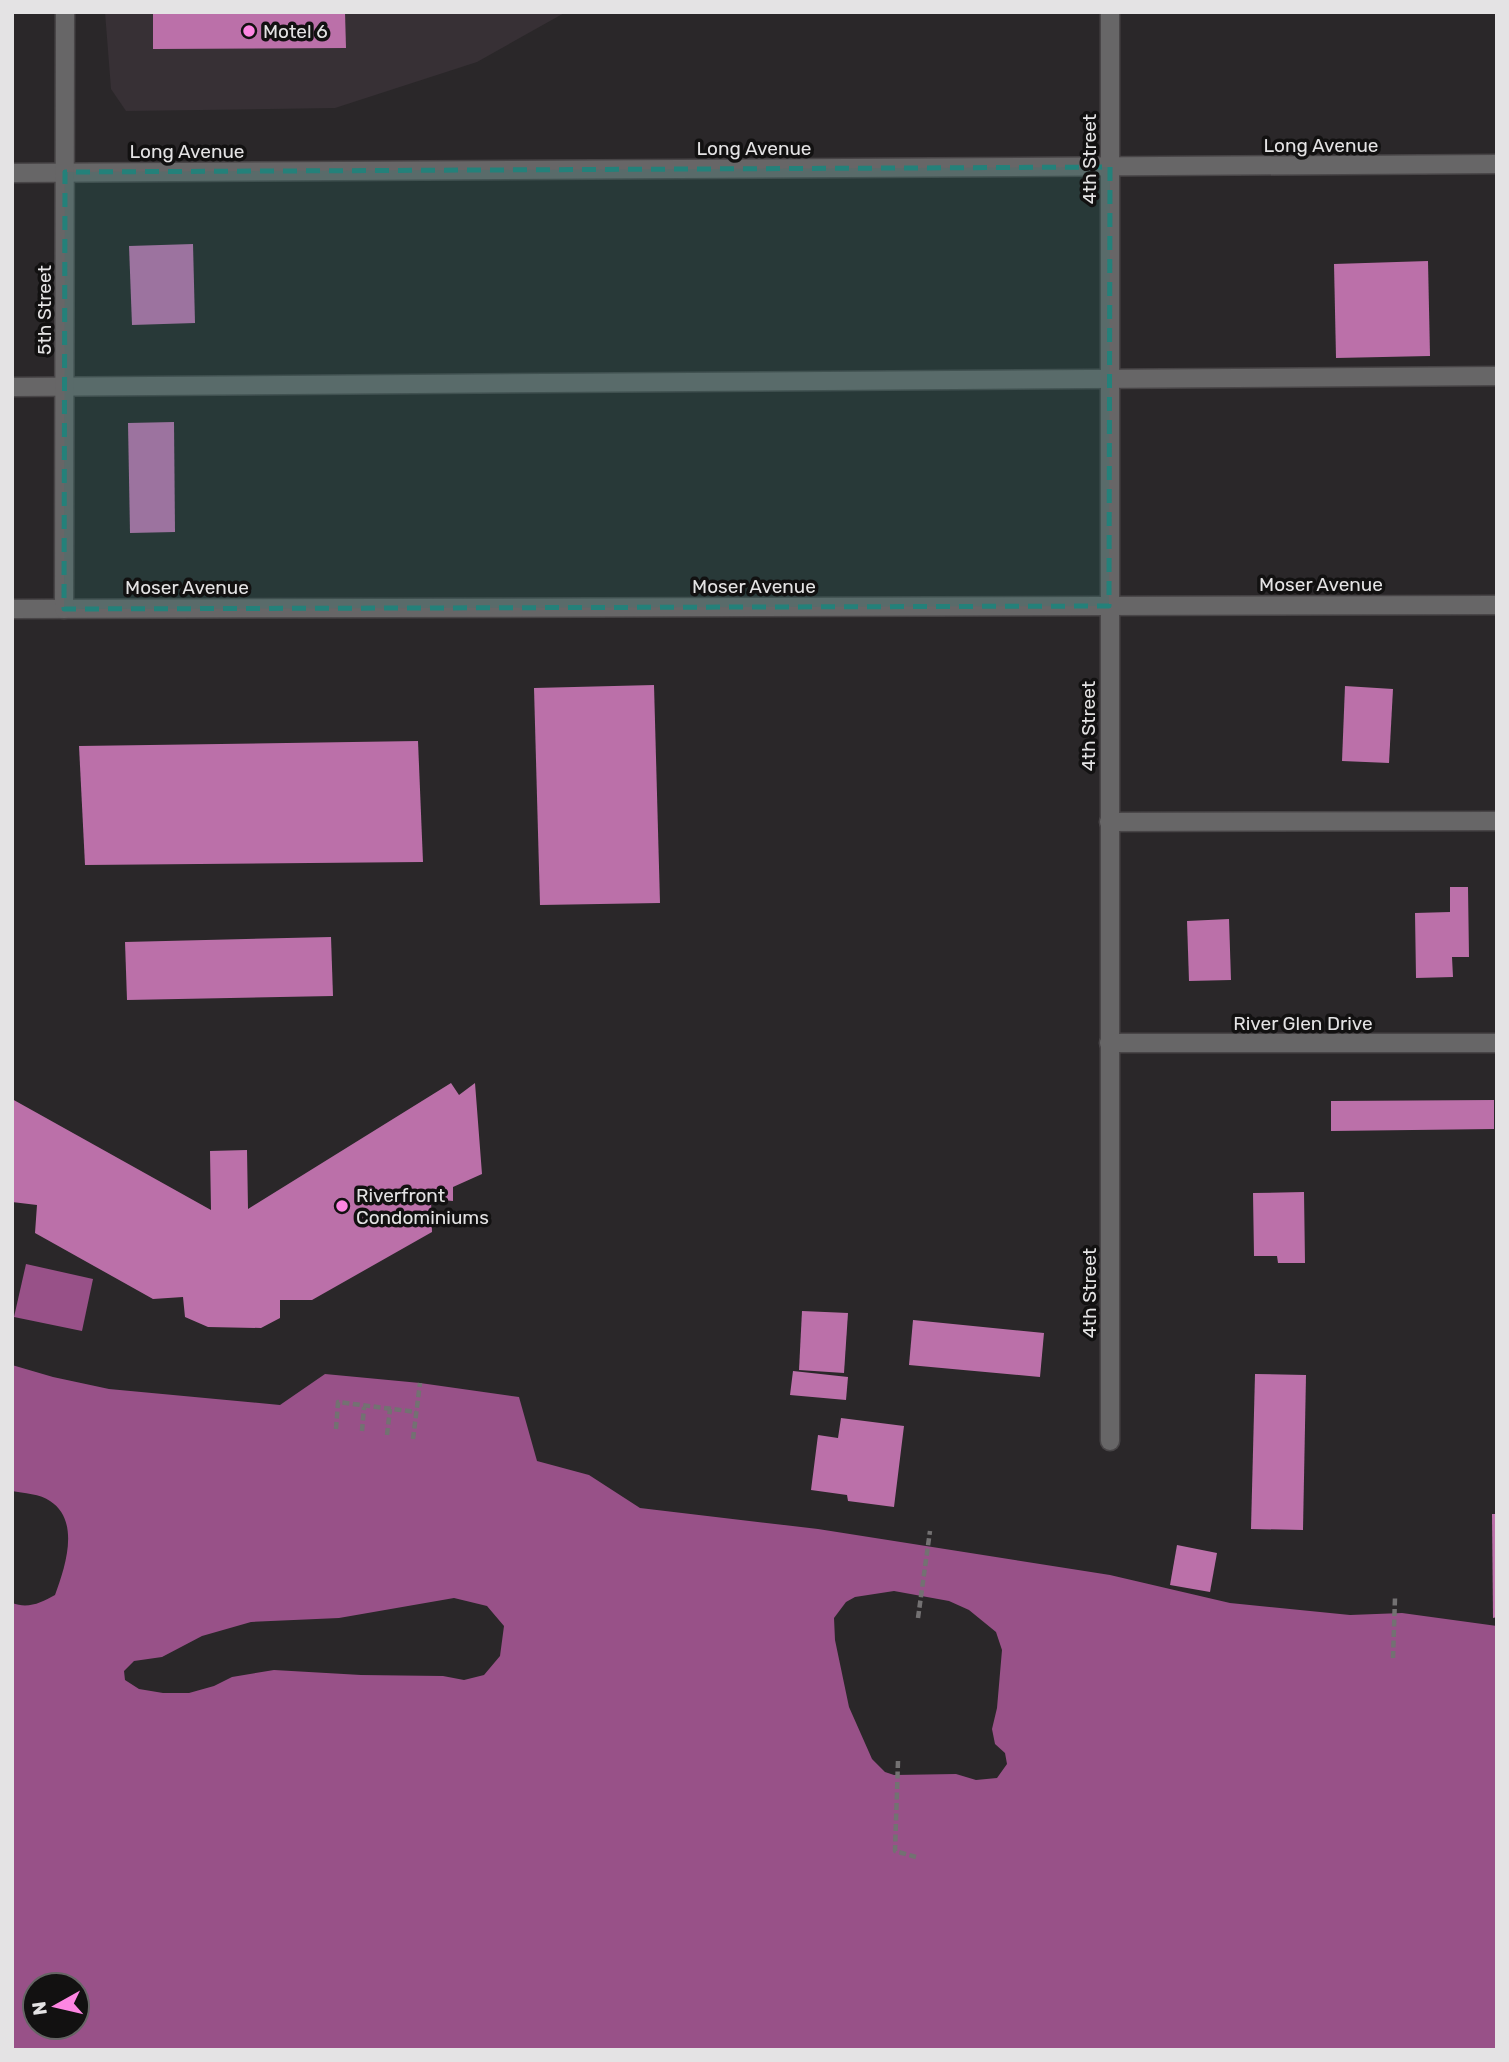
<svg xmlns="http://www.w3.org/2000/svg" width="1509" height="2062" viewBox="0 0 1509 2062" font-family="Rubik,sans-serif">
	<rect width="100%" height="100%" fill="#2a2729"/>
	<polygon fill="#373035" points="105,12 566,12 477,62 335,108 126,111 111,89"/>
	<g fill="#985188" fill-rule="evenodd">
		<polygon points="26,1264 93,1279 82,1331 14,1317"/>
		<path d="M 12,1365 L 53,1377 L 109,1389 L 280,1405 L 325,1374 L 420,1383 L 519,1397 L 537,1461 L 589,1475 L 640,1508 L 818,1529 L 1110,1575 L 1230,1603 L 1350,1615 L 1402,1613 L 1497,1626 L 1497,2050 L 12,2050 L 12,1603 C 28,1609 41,1603 55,1595 C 65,1568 81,1521 50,1501 C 41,1494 23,1493 12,1491 ZM 894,1591 L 949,1601 L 969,1610 L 996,1632 L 1002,1650 L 997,1708 L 992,1729 L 995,1744 L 1005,1753 L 1007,1764 L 997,1778 L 976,1780 L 956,1774 L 894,1775 L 885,1772 L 872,1759 L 849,1707 L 835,1640 L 834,1618 L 846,1602 L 855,1597 ZM 454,1598 L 487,1606 L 504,1626 L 500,1656 L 484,1675 L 464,1680 L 443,1676 L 361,1675 L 274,1670 L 232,1677 L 214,1686 L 189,1693 L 163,1693 L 139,1689 L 125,1680 L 124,1671 L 134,1661 L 162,1657 L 202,1636 L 251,1622 L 339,1618 ZM 35,1985 L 77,1985 L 77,2027 L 35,2027 Z"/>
	</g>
	<g fill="#bb70a9">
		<polygon points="153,12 345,12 346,48 153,49"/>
		<polygon points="193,244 195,323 132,325 129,246"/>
		<polygon points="1428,261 1430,356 1336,358 1334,264"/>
		<polygon points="174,422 175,532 130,533 128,423"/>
		<polygon points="654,685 660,903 540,905 534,688"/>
		<polygon points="1345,686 1393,689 1389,763 1342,761"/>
		<polygon points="418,741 423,862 85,865 79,746"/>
		<polygon points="1450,887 1468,887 1469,957 1452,957 1453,977 1416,978 1415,913 1450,912"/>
		<polygon points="1229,919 1231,980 1189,981 1187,921"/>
		<polygon points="331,937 333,996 127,1000 125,942"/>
		<polygon points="451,1083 459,1095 475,1083 482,1174 453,1187 453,1201 431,1199 432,1232 312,1300 280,1300 280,1318 261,1328 208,1327 185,1317 183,1297 153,1299 35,1233 37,1205 12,1202 12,1099 211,1210 210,1151 247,1150 248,1209"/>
		<polygon points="1494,1100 1494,1129 1331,1131 1331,1101"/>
		<polygon points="1304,1192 1305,1263 1278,1263 1277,1256 1254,1256 1253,1193"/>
		<polygon points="802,1311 848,1313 844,1373 799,1370"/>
		<polygon points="913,1320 1044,1333 1040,1377 909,1365"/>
		<polygon points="793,1371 848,1377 846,1400 790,1395"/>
		<polygon points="1255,1374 1306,1375 1303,1530 1251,1529"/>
		<polygon points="841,1418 904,1426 894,1507 848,1501 847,1495 811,1490 818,1435 838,1438"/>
		<polygon points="1492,1514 1497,1514 1497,1617 1493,1618"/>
		<polygon points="1177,1545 1217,1553 1210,1592 1170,1585"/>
	</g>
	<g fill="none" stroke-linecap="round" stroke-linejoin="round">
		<g stroke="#484547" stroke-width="21">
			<g id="service">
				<polyline points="12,387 1497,376"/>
				<polyline points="1109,822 1497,821"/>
			</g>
		</g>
		<g stroke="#484547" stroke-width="21">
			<g id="minor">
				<polyline points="12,173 1497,164"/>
				<polyline points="12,609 1497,605"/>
				<polyline points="64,609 65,12"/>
				<polyline points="1109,1043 1497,1043"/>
				<polyline points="1110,1441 1110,12"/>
			</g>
		</g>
		<g stroke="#737172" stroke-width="4.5" stroke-dasharray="7 3.5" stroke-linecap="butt">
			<polyline points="336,1429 338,1402 416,1412"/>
			<polyline points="362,1431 364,1407"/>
			<polyline points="387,1435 390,1409"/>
			<polyline points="413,1439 420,1383"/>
			<polyline points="918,1618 930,1531"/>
			<polyline points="1393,1658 1395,1598"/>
			<polyline points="898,1761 895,1851 916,1857"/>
		</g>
		<use href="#service" stroke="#676667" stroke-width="18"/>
		<use href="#minor" stroke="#676667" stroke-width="18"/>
	</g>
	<path fill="#24817a" fill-opacity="0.2" stroke="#24817a" stroke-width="5" stroke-dasharray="14 9" stroke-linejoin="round" d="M 1110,167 L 1109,606 L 64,609 L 65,172 Z"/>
	<g fill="#fd86e2" stroke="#121111" stroke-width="2.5">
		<circle cx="249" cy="31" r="7"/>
		<circle cx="342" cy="1206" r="7"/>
	</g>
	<g text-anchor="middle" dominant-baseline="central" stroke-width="7" stroke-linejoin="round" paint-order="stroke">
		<g font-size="19" fill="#e4e3e4" stroke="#121111" text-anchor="start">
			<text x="263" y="31">Motel 6</text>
			<text x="356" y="1195">Riverfront<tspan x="356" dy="22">Condominiums</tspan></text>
		</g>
		<g font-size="19" fill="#e4e3e4" stroke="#121111">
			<text x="1321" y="145">Long Avenue</text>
			<text x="754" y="148">Long Avenue</text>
			<text x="187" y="151">Long Avenue</text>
			<text transform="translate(1089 159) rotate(-90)">4th Street</text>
			<text transform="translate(44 310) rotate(-90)">5th Street</text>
			<text x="1321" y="584">Moser Avenue</text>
			<text x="754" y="586">Moser Avenue</text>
			<text x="187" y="587">Moser Avenue</text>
			<text transform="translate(1088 726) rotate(-90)">4th Street</text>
			<text x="1303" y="1023">River Glen Drive</text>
			<text transform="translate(1089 1293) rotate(-90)">4th Street</text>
		</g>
	</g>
	<rect width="1509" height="2062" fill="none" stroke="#e4e3e4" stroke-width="28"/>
	<g transform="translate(56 2006) rotate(262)"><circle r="33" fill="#121111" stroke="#666565" stroke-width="2"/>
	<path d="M0-5L12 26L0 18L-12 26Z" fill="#fd86e2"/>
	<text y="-10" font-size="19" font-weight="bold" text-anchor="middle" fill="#e4e3e4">N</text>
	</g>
</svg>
